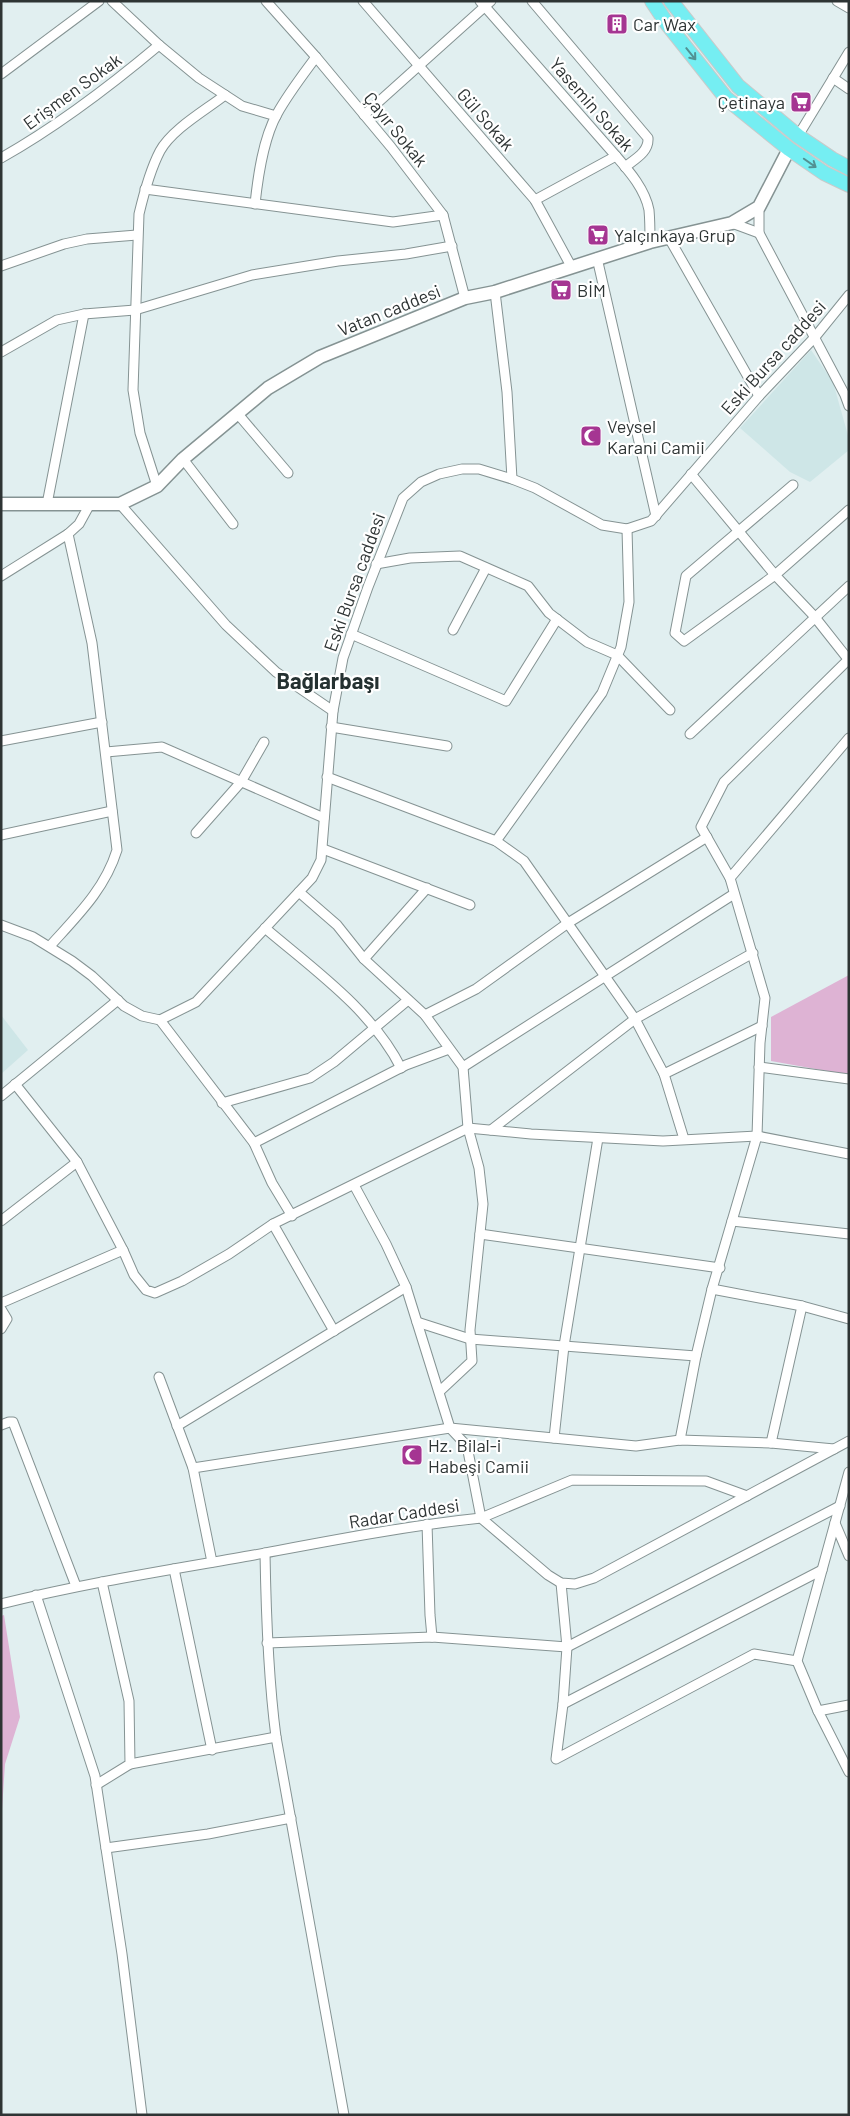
<svg xmlns="http://www.w3.org/2000/svg" width="850" height="2116" viewBox="0 0 850 2116" font-family="Barlow,sans-serif">
	<rect width="100%" height="100%" fill="#e1eff0"/>
	<g fill="#cee6e7">
		<polygon points="811,350 833,382 849,439 849,450 810,482 790,472 740,428"/>
		<polygon points="1,1015 28,1050 1,1074"/>
	</g>
	<g fill="#deb3d4">
		<polygon points="849,975 849,1075 771,1061 771,1017"/>
		<polygon points="4,1615 20,1717 5,1764 1,1824 1,1616"/>
	</g>
	<g fill="none" stroke-linecap="round" stroke-linejoin="round">
		<g stroke="#859393" stroke-width="11">
			<g id="street">
				<polyline points="112,1 159,45 199,78 242,106 276,116"/>
				<polyline points="266,1 316,57 391,147 443,215 465,298"/>
				<polyline points="363,1 535,200 571,266"/>
				<path d="M 480,1 L 616,156 C 629,171 645,189 649,210 C 650,221 650,232 650,242"/>
				<path d="M 532,1 L 648,138 C 649,152 635,159 625,167"/>
				<polyline points="837,1 849,8"/>
				<polyline points="1,74 99,1"/>
				<polyline points="833,78 849,89"/>
				<polyline points="364,115 491,1"/>
				<polyline points="798,136 849,52"/>
				<path d="M 1,158 C 58,126 109,87 159,45"/>
				<polyline points="145,189 393,222 443,215"/>
				<polyline points="535,200 616,156"/>
				<path d="M 255,204 C 258,176 263,139 277,114 C 288,94 302,76 316,57"/>
				<polyline points="759,207 759,233 845,395 849,406"/>
				<polyline points="732,223 759,233"/>
				<polyline points="669,238 759,396"/>
				<polyline points="597,258 656,516"/>
				<polyline points="1,266 64,244 87,239 137,235"/>
				<polyline points="495,292 507,392 512,479"/>
				<polyline points="1,352 57,320 84,314 135,310 252,275 338,261 406,254 452,246"/>
				<polyline points="237,413 288,473"/>
				<polyline points="183,459 233,524"/>
				<polyline points="691,474 775,575 814,616 848,659"/>
				<polyline points="793,485 686,576 675,633 684,641 775,575 849,510"/>
				<path d="M 157,486 L 140,433 L 133,390 L 139,214 C 144,193 150,170 160,151 C 172,129 206,110 225,95"/>
				<polyline points="47,504 84,314"/>
				<polyline points="120,504 226,625 276,672 333,711"/>
				<polyline points="376,564 410,558 460,556 528,586 549,613 587,642 617,655 670,710"/>
				<polyline points="1,576 68,534 79,524 90,504"/>
				<polyline points="453,630 486,568"/>
				<polyline points="351,634 506,701 557,619"/>
				<polyline points="331,727 447,746"/>
				<polyline points="690,734 849,586"/>
				<polyline points="1,741 102,722"/>
				<polyline points="106,752 162,747 324,818"/>
				<polyline points="327,777 496,841 524,861 635,1019 664,1074 684,1139"/>
				<polyline points="196,833 241,782 264,742"/>
				<polyline points="1,835 112,811"/>
				<polyline points="496,841 602,693 621,647 629,602 627,529"/>
				<polyline points="323,849 470,905"/>
				<polyline points="730,878 849,738"/>
				<polyline points="299,892 337,925 364,959 425,1015 463,1067 468,1128 479,1168 483,1204 470,1330 472,1361 440,1391"/>
				<polyline points="1,925 33,937 72,961 92,976 124,1006 142,1016 160,1020 196,1002 312,878 321,860 333,711 343,658 368,587 403,498 421,482 439,474 462,469 479,469 512,479 535,488 602,525 627,529 651,521 759,396 815,337 849,295"/>
				<path d="M 265,928 C 313,969 372,1010 401,1068"/>
				<path d="M 50,946 C 77,916 105,889 117,850 L 92,643 L 68,534"/>
				<polyline points="364,959 427,888"/>
				<polyline points="425,1015 476,989 568,923 707,837"/>
				<polyline points="160,1020 254,1143 272,1183 292,1216"/>
				<polyline points="463,1067 734,894"/>
				<polyline points="759,1067 849,1079"/>
				<polyline points="664,1074 762,1026"/>
				<polyline points="15,1084 77,1162 123,1250 134,1275 146,1290 155,1293 182,1281 229,1254 273,1224 468,1128 531,1134 663,1141 757,1136 849,1154"/>
				<polyline points="1,1096 118,1000"/>
				<polyline points="222,1103 310,1078 334,1062 408,1000"/>
				<polyline points="491,1130 635,1019 753,953"/>
				<polyline points="254,1143 406,1065 449,1049"/>
				<polyline points="354,1185 386,1244 406,1287 450,1428 467,1446 481,1518 572,1480 706,1481 747,1496"/>
				<polyline points="1,1221 77,1162"/>
				<polyline points="732,1221 849,1234"/>
				<polyline points="273,1224 334,1331"/>
				<polyline points="480,1234 720,1268"/>
				<polyline points="712,1289 802,1306 849,1319"/>
				<polyline points="1,1303 123,1250"/>
				<polyline points="1,1309 7,1319 1,1329"/>
				<polyline points="417,1322 470,1339 696,1356"/>
				<polyline points="159,1377 193,1468 212,1562"/>
				<polyline points="1,1425 9,1422 13,1422 76,1586"/>
				<polyline points="177,1426 406,1287"/>
				<polyline points="554,1438 564,1346 598,1138"/>
				<polyline points="680,1440 696,1356 712,1289 757,1136 760,1043 765,998 730,878 701,827 724,782 849,659"/>
				<polyline points="771,1443 802,1306"/>
				<polyline points="193,1468 450,1428 636,1446 680,1440 771,1443 834,1449"/>
				<polyline points="849,1472 797,1661 818,1711 849,1772"/>
				<polyline points="835,1523 849,1556"/>
				<polyline points="427,1524 430,1615 432,1637"/>
				<path d="M 265,1553 C 266,1614 268,1676 276,1737 L 344,2115"/>
				<polyline points="174,1569 212,1750"/>
				<polyline points="561,1583 567,1647 563,1704 556,1759 754,1654 797,1661"/>
				<polyline points="36,1595 95,1776 122,1954 142,2115"/>
				<path d="M 1,1604 C 85,1583 169,1570 254,1555 C 329,1541 405,1526 481,1518 L 548,1575 L 561,1583 L 575,1584 L 594,1578 L 849,1441"/>
				<polyline points="267,1643 432,1637 567,1647 840,1506"/>
				<polyline points="563,1704 822,1570"/>
				<polyline points="818,1711 849,1705"/>
				<polyline points="130,1764 276,1737"/>
				<polyline points="96,1785 130,1764 129,1701 102,1582"/>
				<polyline points="106,1848 208,1834 291,1818"/>
			</g>
		</g>
		<g stroke="#859393" stroke-width="15">
			<polyline id="secondary" points="1,504 120,504 157,486 183,459 268,388 320,357 465,298 495,292 650,242 732,223 759,207 789,149"/>
		</g>
		<g stroke="#c9caca" stroke-width="16">
			<g id="primary">
				<polyline points="652,1 668,25 726,98 789,149 824,173 849,185"/>
				<polyline points="671,1 738,86 798,136 832,159 849,168"/>
			</g>
		</g>
		<use href="#street" stroke="#fff" stroke-width="9"/>
		<use href="#secondary" stroke="#fff" stroke-width="12"/>
		<use href="#primary" stroke="#75eef2" stroke-width="14"/>
	</g>
	<defs><path id="oneway-shaft" d="M-6 0H5M1.5-3L5.5 0L1.5 3" fill="none" stroke-width="1.6" stroke-linecap="round" stroke-linejoin="round" transform="scale(1.25)"/></defs>
	<g stroke="#529193">
		<use href="#oneway-shaft" transform="translate(691 54) rotate(51)"/>
		<use href="#oneway-shaft" transform="translate(810 163) rotate(35)"/>
	</g>
	<defs>
		<g id="building-square" transform="scale(1.125)"><rect x="-9" y="-9" width="18" height="18" rx="4" fill="#a53592" stroke="#fff"/><path d="M-4-6H4V6H1V3H-1V6H-4ZM-2.5-4.3h1.7v1.8h-1.7ZM.8-4.3h1.7v1.8H.8ZM-2.5-1h1.7V.8h-1.7ZM.8-1h1.7V.8H.8Z" fill="#fff"/></g>
		<g id="supermarket-square" transform="scale(1.125)"><rect x="-9" y="-9" width="18" height="18" rx="4" fill="#a53592" stroke="#fff"/><path d="M-6-5.5h2.5l.6 2H6L4.5 2H-2.5L-4.4-4H-6ZM-1.5 3.2a1.3 1.3 0 1 0 .1 0ZM3 3.2a1.3 1.3 0 1 0 .1 0Z" fill="#fff"/></g>
		<g id="mosque-square" transform="scale(1.125)"><rect x="-9" y="-9" width="18" height="18" rx="4" fill="#a53592" stroke="#fff"/><path d="M3.5-4.9A6 6 0 1 0 3.5 4.9A5 5 0 1 1 3.5-4.9Z" fill="#fff"/></g>
	</defs>
	<g fill-rule="evenodd">
		<use href="#building-square" x="617" y="24"/>
		<use href="#supermarket-square" x="801" y="102"/>
		<use href="#supermarket-square" x="598" y="235"/>
		<use href="#supermarket-square" x="561" y="290"/>
		<use href="#mosque-square" x="591" y="436"/>
		<use href="#mosque-square" x="412" y="1455"/>
	</g>
	<g text-anchor="middle" dominant-baseline="central" stroke-width="4.5" stroke-linejoin="round" paint-order="stroke">
		<g font-size="18" fill="#2e3434" stroke="#fff" text-anchor="start">
			<text x="633" y="24">Car Wax</text>
			<text x="785" y="102" text-anchor="end">Çetinaya</text>
			<text x="614" y="235">Yalçınkaya Grup</text>
			<text x="577" y="290">BİM</text>
			<text x="607" y="426">Veysel<tspan x="607" dy="21">Karani Camii</tspan></text>
			<text x="428" y="1445">Hz. Bilal-i<tspan x="428" dy="21">Habeşi Camii</tspan></text>
		</g>
		<g font-size="18" fill="#2e3434" stroke="#fff">
			<text transform="translate(72 91) rotate(-36)">Erişmen Sokak</text>
			<text transform="translate(592 104) rotate(49)">Yasemin Sokak</text>
			<text transform="translate(486 119) rotate(49)">Gül Sokak</text>
			<text transform="translate(396 129) rotate(51)">Çayır Sokak</text>
			<text transform="translate(389 310) rotate(-22)">Vatan caddesi</text>
			<text transform="translate(773 357) rotate(-48)">Eski Bursa caddesi</text>
			<text transform="translate(354 582) rotate(-70)">Eski Bursa caddesi</text>
			<text transform="translate(404 1513) rotate(-9)">Radar Caddesi</text>
		</g>
		<g font-size="22" font-weight="bold" fill="#253131" stroke="#fff">
			<text x="328" y="680">Bağlarbaşı</text>
		</g>
	</g>
	<rect width="850" height="2116" fill="none" stroke="#2e3434" stroke-width="5"/>
</svg>
